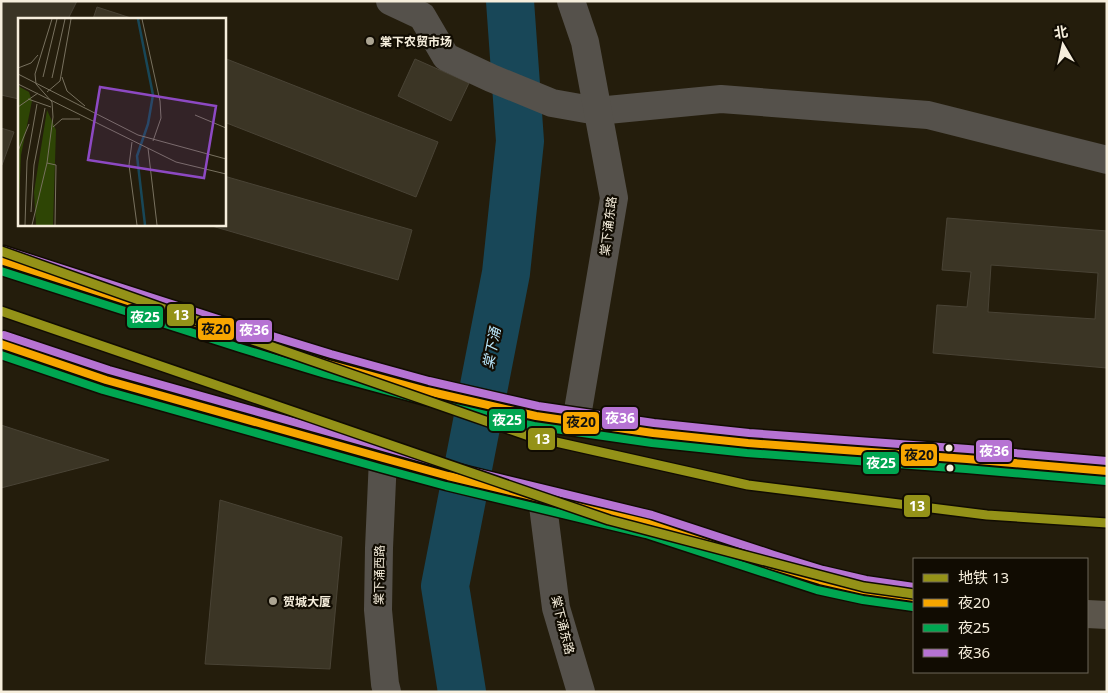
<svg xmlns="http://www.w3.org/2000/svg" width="1108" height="693" viewBox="0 0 1108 693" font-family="'Noto Sans','Noto Sans SC',sans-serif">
	<rect width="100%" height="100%" fill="#241d0c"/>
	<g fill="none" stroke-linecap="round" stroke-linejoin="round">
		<polyline stroke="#184758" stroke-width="48" points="462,692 445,586 506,273 520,141 510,1"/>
	</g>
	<g fill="#3b3525" stroke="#494335" fill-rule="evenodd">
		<polygon points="1,1 77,1 68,19 19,19 19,99 1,95"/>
		<polygon points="97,7 134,19 93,19"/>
		<polygon points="224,58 438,142 416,197 224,122"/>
		<polygon points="415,59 469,83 451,121 398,96"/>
		<polygon points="1,128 14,132 2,165 1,165"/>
		<polygon points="224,176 412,230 398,280 205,224 224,224"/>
		<path d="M 947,218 L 1107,231 L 1107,368 L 933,353 L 937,305 L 967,307 L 971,272 L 942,270 ZM 991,265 L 1098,273 L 1095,319 L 988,312 Z"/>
		<polygon points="1,425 109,460 1,488"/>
		<polygon points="220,500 342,537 330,669 205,664"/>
	</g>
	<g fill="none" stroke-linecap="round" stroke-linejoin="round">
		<g stroke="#55514b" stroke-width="28">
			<polyline points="390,1 422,16 446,57 491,78 552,103 597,111 721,99 928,115 1107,160"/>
			<polyline points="571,1 585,42 614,198 576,422"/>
			<polyline points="383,458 379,548 378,610 385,684 387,692"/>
			<polyline points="542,498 556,608 581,692"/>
		</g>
		<g stroke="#5b554b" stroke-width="28">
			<polyline points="1,260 243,338 328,364 427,391 536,416 653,433 748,443 967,459 1107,471"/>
			<polyline points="1,344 106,380 383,458 448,476 649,524 722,548 771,565 820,580 864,590 914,597"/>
			<polyline points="1087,614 1107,615"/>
		</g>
		<g stroke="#110c02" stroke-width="11">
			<g id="bus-1">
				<polyline points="1,260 243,338 328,364 427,391 536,416 653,433 748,443 967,459 1107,471"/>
				<polyline points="1,344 106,380 383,458 448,476 649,524 771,565 820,580 864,590 914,597"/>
			</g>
		</g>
		<g stroke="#110c02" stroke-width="11">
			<g id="bus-2">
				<polyline points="1,271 240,348 325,374 425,401 534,426 652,443 747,453 966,469 1106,481"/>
				<polyline points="1,355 103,390 380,468 446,486 646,534 768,574 817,590 863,600 913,607"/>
			</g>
		</g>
		<g stroke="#110c02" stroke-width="11">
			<g id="bus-3">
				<polyline points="4,250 246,328 331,354 429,381 538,406 654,423 749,433 968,449 1107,461"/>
				<polyline points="4,335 109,370 386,448 450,466 652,515 774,555 823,570 866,580 914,587"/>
			</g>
		</g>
		<use href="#bus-1" stroke="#f7a600" stroke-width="8"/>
		<use href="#bus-2" stroke="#00a651" stroke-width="8"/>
		<use href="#bus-3" stroke="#b673d3" stroke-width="8"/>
		<g stroke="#110c02" stroke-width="12">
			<g id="metro-1">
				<polyline points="1,251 215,327 529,436 748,485 987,515 1107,523"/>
				<polyline points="1,311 609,520 864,587 914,594"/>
			</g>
		</g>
		<use href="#metro-1" stroke="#949218" stroke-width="9"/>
	</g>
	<g fill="#aca593" stroke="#110c02" stroke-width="2">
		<circle cx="370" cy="41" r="5"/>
		<circle cx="273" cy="601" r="5"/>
	</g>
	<g fill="#f6eedc" stroke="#110c02" stroke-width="2">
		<circle cx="949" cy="448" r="4.5"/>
		<circle cx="950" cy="468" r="4.5"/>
	</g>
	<g text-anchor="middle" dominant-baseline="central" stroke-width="4.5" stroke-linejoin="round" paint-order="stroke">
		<g font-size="12" font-weight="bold" fill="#f6eedc" stroke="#110c02" text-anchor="start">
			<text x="380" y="41">棠下农贸市场</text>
			<text x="283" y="601">贺城大厦</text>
		</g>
		<g font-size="12" fill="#f6eedc" stroke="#110c02">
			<text transform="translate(608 226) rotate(-83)">棠下涌东路</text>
			<text transform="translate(379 575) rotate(-89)">棠下涌西路</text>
			<text transform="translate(563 625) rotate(76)">棠下涌东路</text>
		</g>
		<g font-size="14" font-style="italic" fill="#b9e6fa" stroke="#110c02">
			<text transform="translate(491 348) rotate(-79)">棠下涌</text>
		</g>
	</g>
	<g transform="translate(18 18)">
		<rect width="208" height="208" fill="#241d0c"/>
		<path d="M 0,68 L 11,74 L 14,83 L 3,137 L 0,207 ZM 29,92 L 38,112 L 35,207 L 18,207 L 16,174 Z" fill="#2e4505"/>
		<path fill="none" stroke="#184758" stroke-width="2.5" d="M 120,1 L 135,77 L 130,106 L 119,138 L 127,207"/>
		<path fill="none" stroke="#78715f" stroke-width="1" d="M 124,1 L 142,83 L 143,100 L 135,123M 0,50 L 13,45 L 20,37M 0,56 L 120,117 L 208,141M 25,59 L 39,1M 44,59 L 49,73 L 67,88M 34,60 L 47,1M 0,66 L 158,144 L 208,156M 29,74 L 42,63 L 53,1M 10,81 L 33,89M 0,89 L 20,75M 177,97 L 208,110M 35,109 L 44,101 L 62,101M 114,124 L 111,147 L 119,207M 130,130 L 139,207M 0,133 L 11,106M 29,145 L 38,147 L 37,207M 13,194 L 16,147 L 27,90M 7,207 L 9,143 L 19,86M 14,207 L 29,145 L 35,99 L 34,84 L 18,66 L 17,56 L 34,1"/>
		<path fill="#8d49c3" fill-opacity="0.15" stroke="#8d49c3" stroke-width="2.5" d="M 82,69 L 198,88 L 186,160 L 70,142 Z"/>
		<rect width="208" height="208" fill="none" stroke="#f6eedc" stroke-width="2.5"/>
	</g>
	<g stroke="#110c02" stroke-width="2">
		<rect x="166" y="303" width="29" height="24" rx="5" fill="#949218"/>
		<rect x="126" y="305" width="38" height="24" rx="5" fill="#00a651"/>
		<rect x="197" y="317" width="38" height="24" rx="5" fill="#f7a600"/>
		<rect x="235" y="319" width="38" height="24" rx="5" fill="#b673d3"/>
		<rect x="601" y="406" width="38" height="24" rx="5" fill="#b673d3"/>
		<rect x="488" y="408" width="38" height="24" rx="5" fill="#00a651"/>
		<rect x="562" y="411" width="38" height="24" rx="5" fill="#f7a600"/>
		<rect x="527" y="427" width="29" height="24" rx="5" fill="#949218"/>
		<rect x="975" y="439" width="38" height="24" rx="5" fill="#b673d3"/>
		<rect x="900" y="443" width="38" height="24" rx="5" fill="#f7a600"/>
		<rect x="862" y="451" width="38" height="24" rx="5" fill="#00a651"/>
		<rect x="903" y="494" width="28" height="24" rx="5" fill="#949218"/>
	</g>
	<g font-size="14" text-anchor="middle" font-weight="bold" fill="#fff">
		<text x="181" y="320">13</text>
		<text x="145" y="322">夜25</text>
		<text x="254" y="335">夜36</text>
		<text x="620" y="423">夜36</text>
		<text x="507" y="425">夜25</text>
		<text x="542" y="444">13</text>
		<text x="994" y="456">夜36</text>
		<text x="881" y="468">夜25</text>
		<text x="917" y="511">13</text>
	</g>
	<g font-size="14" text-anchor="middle" font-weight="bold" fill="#111">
		<text x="216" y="334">夜20</text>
		<text x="581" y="427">夜20</text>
		<text x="919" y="460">夜20</text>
	</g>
	<rect width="1108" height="693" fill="none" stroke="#f6eedc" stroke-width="5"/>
	<rect x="913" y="558" width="175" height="115" fill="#110c02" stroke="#6d6659"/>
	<rect x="923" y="574" width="25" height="8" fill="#949218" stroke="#6d6659"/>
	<text x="958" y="583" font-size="15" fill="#f6eedc">地铁 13</text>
	<rect x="923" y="599" width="25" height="8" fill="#f7a600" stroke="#6d6659"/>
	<text x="958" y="608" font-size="15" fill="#f6eedc">夜20</text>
	<rect x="923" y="624" width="25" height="8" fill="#00a651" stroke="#6d6659"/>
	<text x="958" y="633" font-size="15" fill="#f6eedc">夜25</text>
	<rect x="923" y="649" width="25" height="8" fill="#b673d3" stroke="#6d6659"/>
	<text x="958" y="658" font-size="15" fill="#f6eedc">夜36</text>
	<g transform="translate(1063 45) rotate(351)" stroke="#110c02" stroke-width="4" paint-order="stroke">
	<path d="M0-4L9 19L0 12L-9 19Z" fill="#f6eedc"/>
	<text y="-8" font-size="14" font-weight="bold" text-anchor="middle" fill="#f6eedc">北</text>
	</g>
</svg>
